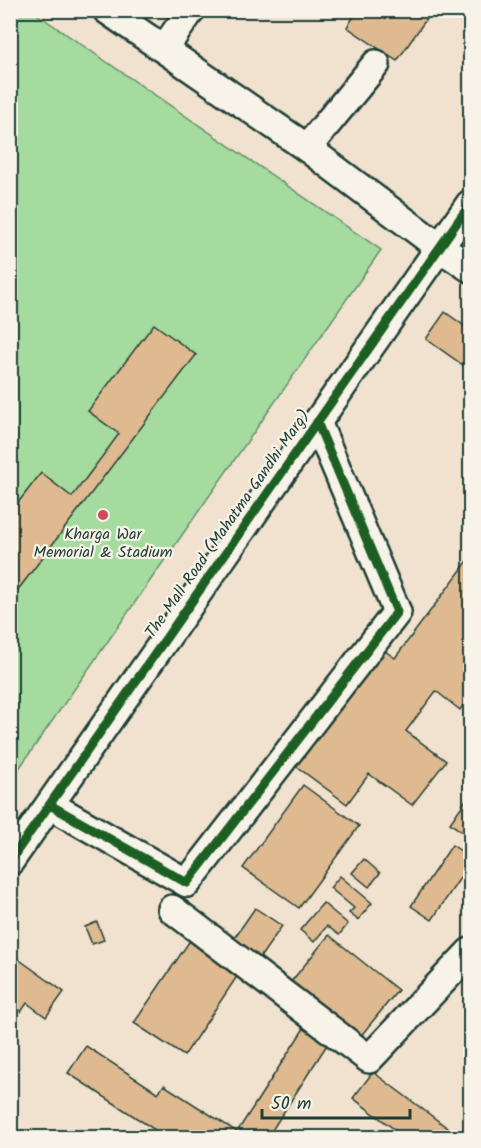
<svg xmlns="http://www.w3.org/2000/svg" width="481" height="1148" viewBox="0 0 481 1148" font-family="Kalam,sans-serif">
	<rect width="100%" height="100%" fill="#f0e2ce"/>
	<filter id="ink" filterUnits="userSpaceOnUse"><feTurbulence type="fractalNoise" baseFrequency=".0167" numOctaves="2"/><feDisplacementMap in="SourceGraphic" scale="12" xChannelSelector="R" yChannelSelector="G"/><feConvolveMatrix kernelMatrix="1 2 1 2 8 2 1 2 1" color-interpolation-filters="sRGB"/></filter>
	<g filter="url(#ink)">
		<polygon fill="#a5db9e" stroke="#628c69" stroke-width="1.5" points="31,10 381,250 11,780 10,11"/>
		<g fill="#dfba90" stroke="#1f3d34" stroke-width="1.5">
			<polygon points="358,10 417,10 427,18 397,61 347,27"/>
			<polygon points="445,312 470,330 470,370 426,339"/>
			<polygon points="154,324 196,355 14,595 10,593 10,513 41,473 72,497 119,434 88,411"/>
			<polygon points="470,558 470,695 460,710 436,691 406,731 446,761 412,805 369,774 347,804 285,758 372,642 395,658"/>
			<polygon points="303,785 359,826 299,908 243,868"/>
			<polygon points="470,794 470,838 450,823"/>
			<polygon points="452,845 470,857 470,863 432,920 411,906"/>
			<polygon points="364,859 380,873 369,887 352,873"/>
			<polygon points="340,876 372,903 358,920 349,913 354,908 330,888"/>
			<polygon points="323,903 348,924 339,935 327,926 314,942 300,930"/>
			<polygon points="255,908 282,926 257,962 230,944"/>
			<polygon points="97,922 104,940 92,944 85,927"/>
			<polygon points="329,935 398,990 355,1043 286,988"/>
			<polygon points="193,936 242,969 184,1056 134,1023"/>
			<polygon points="10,953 64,992 46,1017 27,1003 21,1012 10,1005"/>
			<polygon points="308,1022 332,1037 267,1138 167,1138 68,1073 86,1046 158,1093 164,1085 237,1132"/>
			<polygon points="373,1072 461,1138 406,1138 353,1098"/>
		</g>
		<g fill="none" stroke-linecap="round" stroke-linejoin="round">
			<g stroke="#1f3d34" stroke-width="32">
				<g id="minor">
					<polyline points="107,10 307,148 439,247 470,268"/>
					<polyline points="164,49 191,10"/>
					<polyline points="307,148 376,64"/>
					<polyline points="50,805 187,883 397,612 317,422"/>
					<polyline points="10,861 470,204"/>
					<polyline points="172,909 369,1059 470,952"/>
				</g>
			</g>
			<use href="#minor" stroke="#f7f3e8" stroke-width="27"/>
			<g stroke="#f7f3e8" stroke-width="13">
				<g id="cycleway">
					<polyline points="50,805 187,883 397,612 317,422"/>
					<polyline points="10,861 470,204"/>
				</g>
			</g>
			<use href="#cycleway" stroke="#1b5e20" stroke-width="9"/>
		</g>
	</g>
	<circle fill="#d1495b" stroke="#f7f3e8" stroke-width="2" cx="103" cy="515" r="6"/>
	<g text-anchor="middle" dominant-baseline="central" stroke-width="4.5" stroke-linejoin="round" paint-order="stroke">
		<g font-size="16" fill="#1f3d34" stroke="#f7f3e8">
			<text transform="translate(228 524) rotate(-55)">The Mall Road (Mahatma Gandhi Marg)</text>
		</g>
		<g font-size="16" fill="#1f3d34" stroke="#f7f3e8">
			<text x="103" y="534">Kharga War<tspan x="103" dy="18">Memorial &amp; Stadium</tspan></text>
		</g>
	</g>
	<rect width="481" height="1148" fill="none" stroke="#f7f3e8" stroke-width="36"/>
	<rect x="18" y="18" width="445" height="1112" fill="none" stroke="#1f3d34" stroke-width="2" filter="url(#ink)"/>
	<path d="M262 1109v9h148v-9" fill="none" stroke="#1f3d34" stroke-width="3"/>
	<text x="271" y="1109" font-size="18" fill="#1f3d34" stroke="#f7f3e8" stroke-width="4.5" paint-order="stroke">50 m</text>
</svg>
